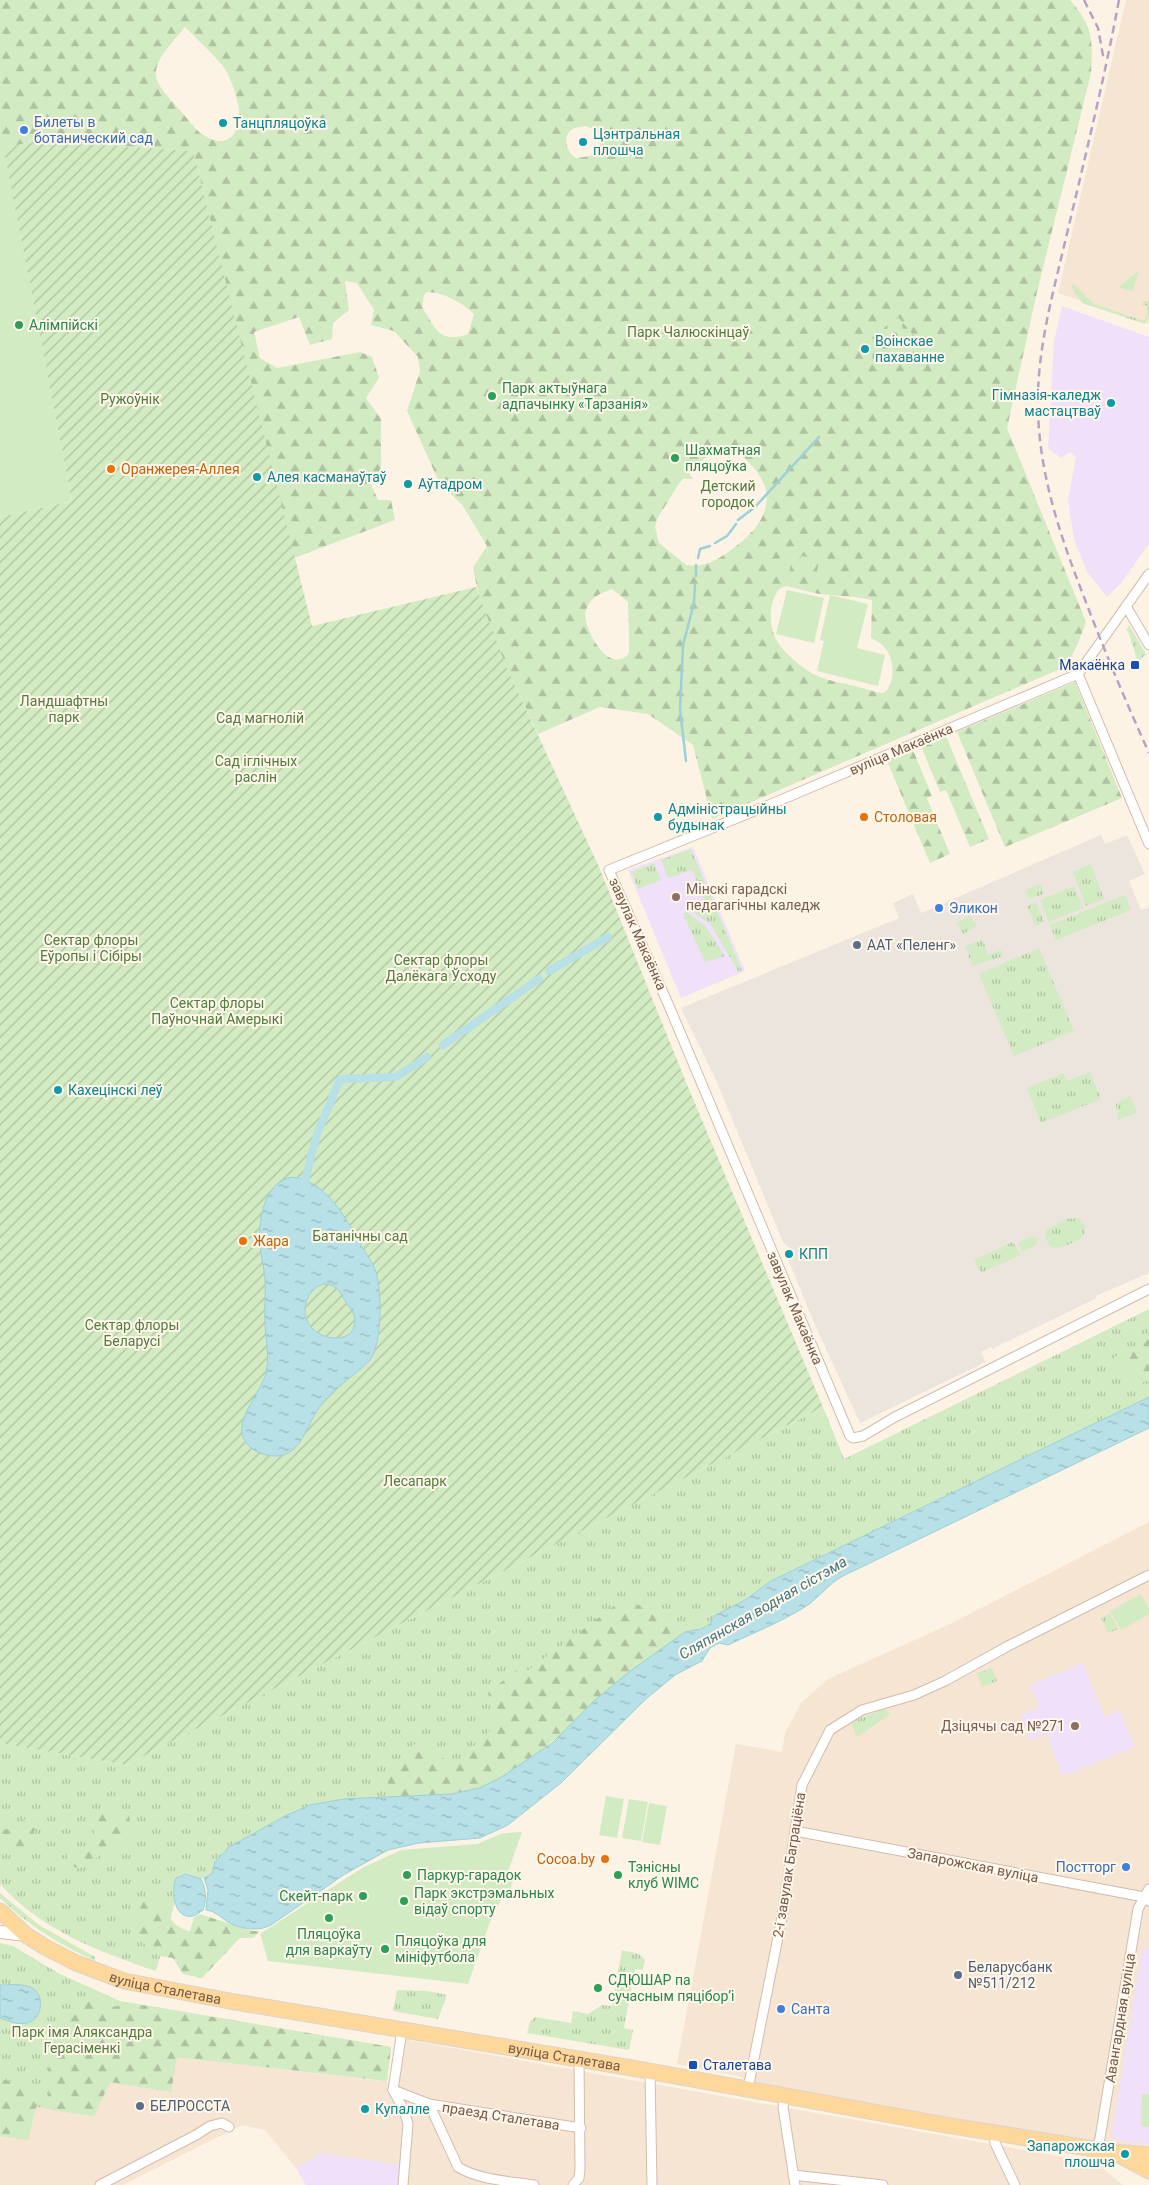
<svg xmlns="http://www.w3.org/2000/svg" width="1149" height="2185" viewBox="0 0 1149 2185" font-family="Roboto,sans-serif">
	<defs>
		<pattern id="grass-tufts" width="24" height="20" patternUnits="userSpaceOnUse" patternTransform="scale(1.25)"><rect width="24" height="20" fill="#d2ebc2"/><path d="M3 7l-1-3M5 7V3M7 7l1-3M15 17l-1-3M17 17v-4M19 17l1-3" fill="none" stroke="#afc1a0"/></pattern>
		<pattern id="forest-firs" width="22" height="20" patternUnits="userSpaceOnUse" patternTransform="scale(1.25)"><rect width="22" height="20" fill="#d2ebc2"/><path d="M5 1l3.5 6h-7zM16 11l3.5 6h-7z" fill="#afc1a0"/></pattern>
		<pattern id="cemetery-stones" width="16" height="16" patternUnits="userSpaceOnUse" patternTransform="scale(1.25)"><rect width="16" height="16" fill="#d2ebc2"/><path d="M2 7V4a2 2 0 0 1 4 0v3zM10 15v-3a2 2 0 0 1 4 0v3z" fill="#afc1a0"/></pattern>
		<pattern id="garden-furrows" width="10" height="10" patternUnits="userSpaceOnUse" patternTransform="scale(1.25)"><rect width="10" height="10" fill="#d2ebc2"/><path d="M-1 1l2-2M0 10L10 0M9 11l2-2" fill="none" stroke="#afc1a0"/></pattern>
		<pattern id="water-ripples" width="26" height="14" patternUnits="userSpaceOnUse" patternTransform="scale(1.25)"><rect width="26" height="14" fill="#b7e0e7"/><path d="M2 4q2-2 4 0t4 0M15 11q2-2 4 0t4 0" fill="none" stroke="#99b9bd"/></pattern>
	</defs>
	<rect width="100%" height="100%" fill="#fdf3e4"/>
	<g fill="#f5e5d2">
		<polygon points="1126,0 1149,0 1149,324 1058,293"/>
		<polygon points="1149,1522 1149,2151 1102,2146 755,2085 741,2077 677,2064 736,1744 782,1752 785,1733 801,1703 828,1679 948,1625"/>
		<polygon points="402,2039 1096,2163 1123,2185 399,2185 364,2160 320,2153 296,2168 265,2130 242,2125 123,2185 0,2185 0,2136 28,2139 36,2107 94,2116 110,2082 170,2092 177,2057 399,2083"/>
	</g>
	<polygon fill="#ece5de" points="1101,835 1105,844 1127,835 1145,874 1129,881 1141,910 1149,907 1149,1273 1096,1296 1098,1301 1097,1298 992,1349 991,1347 981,1352 986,1362 860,1423 816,1327 784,1250 789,1248 783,1242 716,1080 681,1008 899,918 893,903 913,894 921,913"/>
	<g fill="#f0e0f9">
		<polygon points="1062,306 1149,337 1149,544 1121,583 1107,597 1087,572 1074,539 1068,500 1076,457 1070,452 1061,458 1048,448 1054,341"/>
		<polygon points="693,847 745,971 681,998 628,870"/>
		<polygon points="1083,1663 1104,1717 1120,1710 1135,1747 1063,1776 1047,1734 1030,1740 1020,1715 1039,1707 1030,1685"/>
		<polygon points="1149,1947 1149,2145 1111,2139 1142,1949"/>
		<polygon points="320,2153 401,2165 399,2185 306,2185 296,2168"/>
	</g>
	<g fill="url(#grass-tufts)">
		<polygon points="1139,270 1133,291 1120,288 1120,286"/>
		<polygon points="1074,284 1094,304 1142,320 1145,320 1148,306 1142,305 1143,301 1149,301 1149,315 1145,324 1082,303 1071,287"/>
		<polygon points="1129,625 1146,654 1138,662 1128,631 1126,631"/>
		<polygon points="691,849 742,970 739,972 710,924 693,912 707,906 692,870 668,878 661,860"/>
		<polygon points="654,863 661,880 638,889 631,872"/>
		<polygon points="1091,864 1104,899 1086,906 1073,872"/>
		<polygon points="1041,884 1044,894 1029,899 1025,890"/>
		<polygon points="1074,886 1083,908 1049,922 1040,900"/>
		<polygon points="1125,895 1131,910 1056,940 1050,925"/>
		<polygon points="1036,902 1044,922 1035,926 1027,906"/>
		<polygon points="686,911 706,927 725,956 705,962 683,914"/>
		<polygon points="970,915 977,926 963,934 957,923"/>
		<polygon points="983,940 988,955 1001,950 1003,956 972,966 965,946"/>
		<polygon points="1039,948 1074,1031 1014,1056 979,974"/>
		<polygon points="1090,1072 1101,1099 1041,1123 1027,1088 1064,1073 1067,1081"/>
		<polygon points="1130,1096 1137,1113 1118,1120 1116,1104"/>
		<path d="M 1079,1218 L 1086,1226 L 1083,1237 C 1073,1242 1062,1250 1051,1247 L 1045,1238 L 1046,1230 L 1066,1219 Z"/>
		<polygon points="1032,1236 1037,1238 1037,1244 1022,1252 1018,1243"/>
		<polygon points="1013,1242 1020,1255 981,1273 974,1260"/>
		<path d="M 1149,1309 L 1149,1397 L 781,1576 L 710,1624 L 700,1629 L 685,1632 L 614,1684 L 561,1735 L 479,1788 L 437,1795 L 388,1797 L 310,1805 L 298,1810 L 229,1847 L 215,1862 L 212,1874 L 201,1879 L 182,1874 L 176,1878 L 173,1891 L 175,1902 L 156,1971 C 99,1952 41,1930 0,1884 L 0,1743 L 126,1765 L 823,1407 L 844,1459 Z"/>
		<polygon points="1110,1613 1118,1629 1108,1633 1101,1618"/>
		<polygon points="992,1668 997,1681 982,1687 977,1673"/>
		<polygon points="884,1709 891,1714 857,1737 851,1722"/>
		<polygon points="505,1878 513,1880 509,1894 502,1898 497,1908 494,1906"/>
		<path d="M 0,1893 L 39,1925 L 95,1957 L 95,1961 C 59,1944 29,1926 0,1898 Z"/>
		<path d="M 0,1943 L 13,1946 L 58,1973 L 120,2001 L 391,2047 L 387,2081 L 177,2057 L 171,2092 L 110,2082 L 94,2116 L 36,2107 L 28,2140 L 0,2136 L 0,2018 L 15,2023 L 40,2010 C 45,1984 18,1984 0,1985 Z"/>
		<polygon points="622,1950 639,1954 645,1960 643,1970 635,1969 624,2028 633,2030 629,2050 527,2033 530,2022 535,2017 571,2023 573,2011 588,2014 602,2005 612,2006"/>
		<polygon points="397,1990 428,1991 447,1995 438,2019 393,2011"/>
	</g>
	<g fill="url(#forest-firs)" fill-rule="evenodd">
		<path d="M 0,0 L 1070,0 C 1093,26 1093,40 1091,73 L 1037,292 L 1007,428 L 1086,622 L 1078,643 L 1067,666 L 712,819 L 693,745 L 648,714 L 600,707 L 538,734 C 515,684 481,621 473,567 L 487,546 L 463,506 L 439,482 L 407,411 L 420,371 L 418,357 L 394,331 L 371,325 L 374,310 L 357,283 L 345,281 L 349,310 L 333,323 L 332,339 L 310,345 L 299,317 L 254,332 L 260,358 L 277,368 L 360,352 L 372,357 L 379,378 L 366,398 L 381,419 L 381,469 L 370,482 L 378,500 L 391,500 L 395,520 L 294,558 L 193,151 L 38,141 L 3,148 L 0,130 ZM 185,27 C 196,38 220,60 227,72 C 232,83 237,96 239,109 C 241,133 228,151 203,135 C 194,129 185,115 177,107 C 170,98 157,87 156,75 C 155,58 175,40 185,27 ZM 585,126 L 596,130 C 607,151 597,156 577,158 C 568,155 562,139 570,131 C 573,127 581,127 585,126 ZM 427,292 C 443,292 463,303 474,314 L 468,334 C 439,344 436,329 422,307 L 424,295 ZM 723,448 C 739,451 740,453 751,465 C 781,496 764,525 735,547 C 719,559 706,568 686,565 L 659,543 L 655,527 L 657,519 L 678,485 L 694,465 ZM 786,586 L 819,594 L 855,597 L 872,600 L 871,638 C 875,640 881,643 884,647 C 895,658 896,683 884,693 C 876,693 870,690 862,688 C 844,682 823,682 807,670 C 798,664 785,653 779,644 C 768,628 768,604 779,589 ZM 612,589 L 628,602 C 628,608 630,648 629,652 C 627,656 625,658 621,659 C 603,666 581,623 586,610 C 590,597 601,593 612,589 Z"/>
		<polygon points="1075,682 1122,798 1005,847 957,732"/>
		<polygon points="946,736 989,839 970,847 946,790 940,792 921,746"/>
		<polygon points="913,750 932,796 927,798 950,854 930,863 887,761"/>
		<polygon points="1149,1339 1149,1380 1142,1383 1113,1358"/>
		<path d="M 626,1597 L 682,1634 C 652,1656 621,1677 594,1702 C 559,1734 526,1771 479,1788 C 451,1798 418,1796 388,1797 L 388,1774 L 414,1744 L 455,1764 L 496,1725 L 488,1693 L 516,1670 L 522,1675 Z"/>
		<polygon points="128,1809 132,1835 79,1869 68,1864 67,1854 90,1850 99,1815"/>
		<polygon points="24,1819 35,1829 26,1850 0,1851 0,1830 16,1829"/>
		<path d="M 159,1899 C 165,1912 174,1929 190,1931 L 194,1917 L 200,1914 L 252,1931 L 260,1931 L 253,1938 L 240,1938 L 202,1978 L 183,1974 L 173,1958 L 159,1956 L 138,1939 L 133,1923 L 144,1900 Z"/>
		<polygon points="93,1997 113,2007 130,2003 391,2047 387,2081 177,2057 171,2092 110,2082 94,2116 51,2110 48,2089 49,2062 88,2044 68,2023 86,2001"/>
		<polygon points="0,2079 15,2082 34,2091 36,2107 28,2140 0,2136"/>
	</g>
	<polygon fill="url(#cemetery-stones)" points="898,317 915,337 876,369 859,348"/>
	<polygon fill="url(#garden-furrows)" points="38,141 193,151 312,626 476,587 506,666 599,867 688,1087 823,1407 126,1765 0,1743 0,517 72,501 3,148"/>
	<g fill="#d2ebc2">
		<polygon points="0,130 72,501 0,517"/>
		<polygon points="673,450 693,479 657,477 668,466"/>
		<polygon points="781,552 793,555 789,573 777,571"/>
		<polygon points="801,556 813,558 809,577 797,575"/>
		<polygon points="819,559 831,561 828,581 816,579"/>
		<polygon points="787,590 824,598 814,643 776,634"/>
		<polygon points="830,595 868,604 857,648 885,655 878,686 817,671 824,641 820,640"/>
		<polygon points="1141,1594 1149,1609 1149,1614 1121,1630 1110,1611"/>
		<polygon points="606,1796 624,1799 617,1838 599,1835"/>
		<polygon points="629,1799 648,1802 641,1841 622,1838"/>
		<polygon points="649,1803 667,1806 660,1845 642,1842"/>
		<polygon points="522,1832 468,1984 268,1961 260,1934 362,1868 401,1850 477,1844 503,1833"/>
		<polygon points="1142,2094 1149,2094 1149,2127 1141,2126"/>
	</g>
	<g fill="url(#water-ripples)" stroke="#9dd0d9" fill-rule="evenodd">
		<path d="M 293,1177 C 327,1182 346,1218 361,1245 C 366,1254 373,1263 376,1272 C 382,1292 382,1341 371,1359 C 355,1376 333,1388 319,1408 C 309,1421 304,1443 290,1452 C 279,1459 264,1456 254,1450 C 223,1430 260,1396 266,1373 C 270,1355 265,1338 265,1320 C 264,1306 266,1293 265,1279 C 264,1266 260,1254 260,1242 C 258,1219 265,1180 293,1177 ZM 324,1284 C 334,1284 340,1290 344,1299 C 347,1305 352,1309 354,1315 C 361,1344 321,1344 309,1324 C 300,1310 307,1288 324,1284 Z"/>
		<path d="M 1149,1397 L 1149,1428 L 843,1576 C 828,1584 819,1598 805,1607 C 781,1622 753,1633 728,1645 L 719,1643 L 710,1648 L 702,1661 L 675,1675 L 646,1699 L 562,1782 L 508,1825 L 480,1838 L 419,1843 L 388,1850 L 345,1874 L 271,1925 C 258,1932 240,1929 228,1922 C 220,1917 215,1911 206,1910 L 208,1890 L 204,1878 L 212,1874 L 215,1862 L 229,1847 L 285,1816 L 310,1805 L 344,1799 L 452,1794 L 479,1788 L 500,1778 L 552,1743 L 594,1701 L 629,1672 L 685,1632 L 701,1629 L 710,1624 L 714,1616 L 745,1600 L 771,1581 Z"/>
		<path d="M 185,1874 L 201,1879 C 206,1889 207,1899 203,1910 C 200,1912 196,1915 193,1916 C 173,1920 171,1889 176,1878 Z"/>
		<path d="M 0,1985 C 9,1985 23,1983 32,1988 C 45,1995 43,2019 27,2023 C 18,2025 9,2021 0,2018 Z"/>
	</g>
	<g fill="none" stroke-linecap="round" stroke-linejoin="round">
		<g stroke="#9dd0d9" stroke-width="2.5">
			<polyline points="738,520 755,507 819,437"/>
			<polyline points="715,543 727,536 736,524"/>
			<polyline points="698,558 700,549 710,546"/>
			<polyline points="696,576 696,565"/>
			<polyline points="686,761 680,709 683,645 694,603 695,585"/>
		</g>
		<g stroke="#b7e0e7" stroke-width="8">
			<polyline points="549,971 608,937"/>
			<polyline points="443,1045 539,979"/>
			<polyline points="305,1180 317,1134 340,1079 396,1077 427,1057"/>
		</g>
		<g stroke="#d1bdac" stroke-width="11">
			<g id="street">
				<polyline points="1149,574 1078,674 769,805 609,870 669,1006 850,1436 853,1438 863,1436 895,1417 1149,1289"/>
				<polyline points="1126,606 1149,645"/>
				<polyline points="1078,674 1149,844"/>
				<polyline points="795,1831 1144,1897 1149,1901"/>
				<polyline points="402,2030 393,2090 404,2110 408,2124 403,2185"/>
				<polyline points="650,2071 652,2185"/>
				<polyline points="748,2089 782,1917 802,1785 830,1730 862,1710 914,1695 945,1681 1008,1646 1149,1575"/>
				<polyline points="393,2090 429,2104 581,2128"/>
				<polyline points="785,2096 783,2107 795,2185"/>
				<path d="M 429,2104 L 458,2167 C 479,2180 509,2181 534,2185"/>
				<polyline points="994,2133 995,2143 1015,2185"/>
				<polyline points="1098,2150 1138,1909 1149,1889"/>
				<polyline points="793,2175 883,2185"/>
				<polyline points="100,2185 196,2135 210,2126 222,2123 229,2127"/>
				<polyline points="573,2185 579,2178 580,2169 579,2059"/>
			</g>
		</g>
		<g stroke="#d4bcaa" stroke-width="14">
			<polyline id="secondary" points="0,1932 26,1935"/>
		</g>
		<g stroke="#dbd4cf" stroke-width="17">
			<g id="primary">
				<path id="s1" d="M 0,1911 L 26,1935 L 45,1947 L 76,1963 L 124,1981 L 235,2002 L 632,2068 L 945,2125 L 1113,2152 L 1149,2155"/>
				<polyline points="1119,2155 1149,2171"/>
			</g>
		</g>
		<use href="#street" stroke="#fff" stroke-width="9"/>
		<use href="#secondary" stroke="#fff" stroke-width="12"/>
		<use href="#primary" stroke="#fdd89a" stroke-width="15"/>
		<g stroke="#b6a2c7" stroke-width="2.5" stroke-dasharray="8 5" stroke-linecap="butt">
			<polyline points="1084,0 1098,28 1104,61"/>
			<path d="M 1119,0 C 1104,81 1084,161 1065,242 C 1052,297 1036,354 1038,412 C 1040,477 1061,538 1084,597 C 1104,650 1126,702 1149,753"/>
		</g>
	</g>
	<g fill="#0f9aa8" stroke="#fff7ea" stroke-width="2">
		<circle cx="223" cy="123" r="5"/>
		<circle cx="583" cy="142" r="5"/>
		<circle cx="865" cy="349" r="5"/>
		<circle cx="1111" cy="403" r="5"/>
		<circle cx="257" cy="477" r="5"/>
		<circle cx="408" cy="484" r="5"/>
		<circle cx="658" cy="817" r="5"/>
		<circle cx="58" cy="1090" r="5"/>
		<circle cx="789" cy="1254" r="5"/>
		<circle cx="365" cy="2109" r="5"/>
		<circle cx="1125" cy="2154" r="5"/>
	</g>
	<g fill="#3f7fe0" stroke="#fff7ea" stroke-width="2">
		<circle cx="24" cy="130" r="5"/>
		<circle cx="939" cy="908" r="5"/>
		<circle cx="1126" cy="1867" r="5"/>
		<circle cx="781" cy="2009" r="5"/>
	</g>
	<g fill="#2e9e5b" stroke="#fff7ea" stroke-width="2">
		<circle cx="19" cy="325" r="5"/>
		<circle cx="492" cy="396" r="5"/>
		<circle cx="675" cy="458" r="5"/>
		<circle cx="407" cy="1875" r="5"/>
		<circle cx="618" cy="1875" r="5"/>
		<circle cx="363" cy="1896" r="5"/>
		<circle cx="404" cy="1901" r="5"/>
		<circle cx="329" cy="1918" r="5"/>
		<circle cx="385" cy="1949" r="5"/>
		<circle cx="598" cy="1988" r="5"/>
	</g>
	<g fill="#e8710a" stroke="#fff7ea" stroke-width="2">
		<circle cx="111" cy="469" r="5"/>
		<circle cx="864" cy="817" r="5"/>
		<circle cx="243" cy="1241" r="5"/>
		<circle cx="605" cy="1859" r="5"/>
	</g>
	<g fill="#1a4fb4" stroke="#fff7ea" stroke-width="2">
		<rect x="1130" y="660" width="10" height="10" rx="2.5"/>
		<rect x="688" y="2060" width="10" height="10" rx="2.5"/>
	</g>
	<g fill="#8d6e63" stroke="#fff7ea" stroke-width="2">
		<circle cx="676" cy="897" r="5"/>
		<circle cx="1075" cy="1726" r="5"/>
	</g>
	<g fill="#5c6f8a" stroke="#fff7ea" stroke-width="2">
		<circle cx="857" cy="945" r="5"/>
		<circle cx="958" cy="1975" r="5"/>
		<circle cx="140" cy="2106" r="5"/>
	</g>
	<g text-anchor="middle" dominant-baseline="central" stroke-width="4" stroke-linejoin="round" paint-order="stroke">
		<g font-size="14" fill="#366cbe" stroke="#fff7ea" text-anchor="start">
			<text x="34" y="122">Билеты в<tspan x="34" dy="16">ботанический сад</tspan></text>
			<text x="949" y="908">Эликон</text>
			<text x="1116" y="1867" text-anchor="end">Постторг</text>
			<text x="791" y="2009">Санта</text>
		</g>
		<g font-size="14" fill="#0d838f" stroke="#fff7ea" text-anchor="start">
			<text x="233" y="123">Танцпляцоўка</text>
			<text x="593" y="134">Цэнтральная<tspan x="593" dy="16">плошча</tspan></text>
			<text x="875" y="341">Воінскае<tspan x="875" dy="16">пахаванне</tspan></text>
			<text x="1101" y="395" text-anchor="end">Гімназія-каледж<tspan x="1101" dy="16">мастацтваў</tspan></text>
			<text x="267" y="477">Алея касманаўтаў</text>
			<text x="418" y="484">Аўтадром</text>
			<text x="668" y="809">Адміністрацыйны<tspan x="668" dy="16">будынак</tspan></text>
			<text x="68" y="1090">Кахецінскі леў</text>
			<text x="799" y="1254">КПП</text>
			<text x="375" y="2109">Купалле</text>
			<text x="1115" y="2146" text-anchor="end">Запарожская<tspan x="1115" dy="16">плошча</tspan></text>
		</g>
		<g font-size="14" fill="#27864d" stroke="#fff7ea" text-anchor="start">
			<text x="29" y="325">Алімпійскі</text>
			<text x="502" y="388">Парк актыўнага<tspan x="502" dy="16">адпачынку «Тарзанія»</tspan></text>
			<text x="685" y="450">Шахматная<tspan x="685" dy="16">пляцоўка</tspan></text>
			<text x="628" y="1867">Тэнісны<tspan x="628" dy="16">клуб WIMC</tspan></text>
			<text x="417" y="1875">Паркур-гарадок</text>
			<text x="414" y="1893">Парк экстрэмальных<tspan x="414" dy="16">відаў спорту</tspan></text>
			<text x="353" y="1896" text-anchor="end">Скейт-парк</text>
			<text x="329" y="1934" text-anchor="middle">Пляцоўка<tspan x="329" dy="16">для варкаўту</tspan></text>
			<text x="395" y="1941">Пляцоўка для<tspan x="395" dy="16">мініфутбола</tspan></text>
			<text x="608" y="1980">СДЮШАР па<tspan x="608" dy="16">сучасным пяціборʼі</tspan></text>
		</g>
		<g font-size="14" fill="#527c40" stroke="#fff7ea">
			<text x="688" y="332">Парк Чалюскінцаў</text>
			<text x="130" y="399">Ружоўнік</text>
			<text x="728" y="486">Детский<tspan x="728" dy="16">городок</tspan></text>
			<text x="64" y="701">Ландшафтны<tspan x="64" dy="16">парк</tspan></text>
			<text x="260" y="718">Сад магнолій</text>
			<text x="256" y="761">Сад іглічных<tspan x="256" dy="16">раслін</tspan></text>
			<text x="91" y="940">Сектар флоры<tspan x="91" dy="16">Еўропы і Сібіры</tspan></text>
			<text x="441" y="960">Сектар флоры<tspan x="441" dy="16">Далёкага Ўсходу</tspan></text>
			<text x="217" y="1003">Сектар флоры<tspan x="217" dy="16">Паўночнай Амерыкі</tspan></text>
			<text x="360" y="1236">Батанічны сад</text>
			<text x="132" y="1325">Сектар флоры<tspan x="132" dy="16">Беларусі</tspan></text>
			<text x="415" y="1481">Лесапарк</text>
			<text x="82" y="2032">Парк імя Аляксандра<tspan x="82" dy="16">Герасіменкі</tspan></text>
		</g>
		<g font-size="14" fill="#c56008" stroke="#fff7ea" text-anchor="start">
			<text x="121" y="469">Оранжерея-Аллея</text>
			<text x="874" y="817">Столовая</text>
			<text x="253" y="1241">Жара</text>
			<text x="595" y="1859" text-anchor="end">Cocoa.by</text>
		</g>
		<g font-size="14" fill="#164399" stroke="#fff7ea" text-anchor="end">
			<text x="1125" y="665">Макаёнка</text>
			<text x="703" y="2065" text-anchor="start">Сталетава</text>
		</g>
		<g font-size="14" fill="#765948" stroke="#fff7ea">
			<text transform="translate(901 749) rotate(-23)">вуліца Макаёнка</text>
			<text transform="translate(638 934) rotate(66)">завулак Макаёнка</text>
			<text transform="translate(795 1308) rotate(67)">завулак Макаёнка</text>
			<text transform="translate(789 1865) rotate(-81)">2-і завулак Баграціёна</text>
			<text transform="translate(973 1865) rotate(11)">Запарожская вуліца</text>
			<text stroke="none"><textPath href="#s1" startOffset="186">вуліца Сталетава</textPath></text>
			<text transform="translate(1120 2018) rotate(-81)">Авангардная вуліца</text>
			<text stroke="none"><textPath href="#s1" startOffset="591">вуліца Сталетава</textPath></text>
			<text transform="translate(501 2116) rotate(9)">праезд Сталетава</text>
		</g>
		<g font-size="14" fill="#785e54" stroke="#fff7ea" text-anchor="start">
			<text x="686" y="889">Мінскі гарадскі<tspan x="686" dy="16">педагагічны каледж</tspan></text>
			<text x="1065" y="1726" text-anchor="end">Дзіцячы сад №271</text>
		</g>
		<g font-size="14" fill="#4e5e75" stroke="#fff7ea" text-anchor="start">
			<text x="867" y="945">ААТ «Пеленг»</text>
			<text x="968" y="1967">Беларусбанк<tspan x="968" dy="16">№511/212</tspan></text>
			<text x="150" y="2106">БЕЛРОССТА</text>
		</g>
		<g font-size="15" font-style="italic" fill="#3f7783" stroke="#fff7ea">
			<text transform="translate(763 1608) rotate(-30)">Сляпянская водная сістэма</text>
		</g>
	</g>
</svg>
